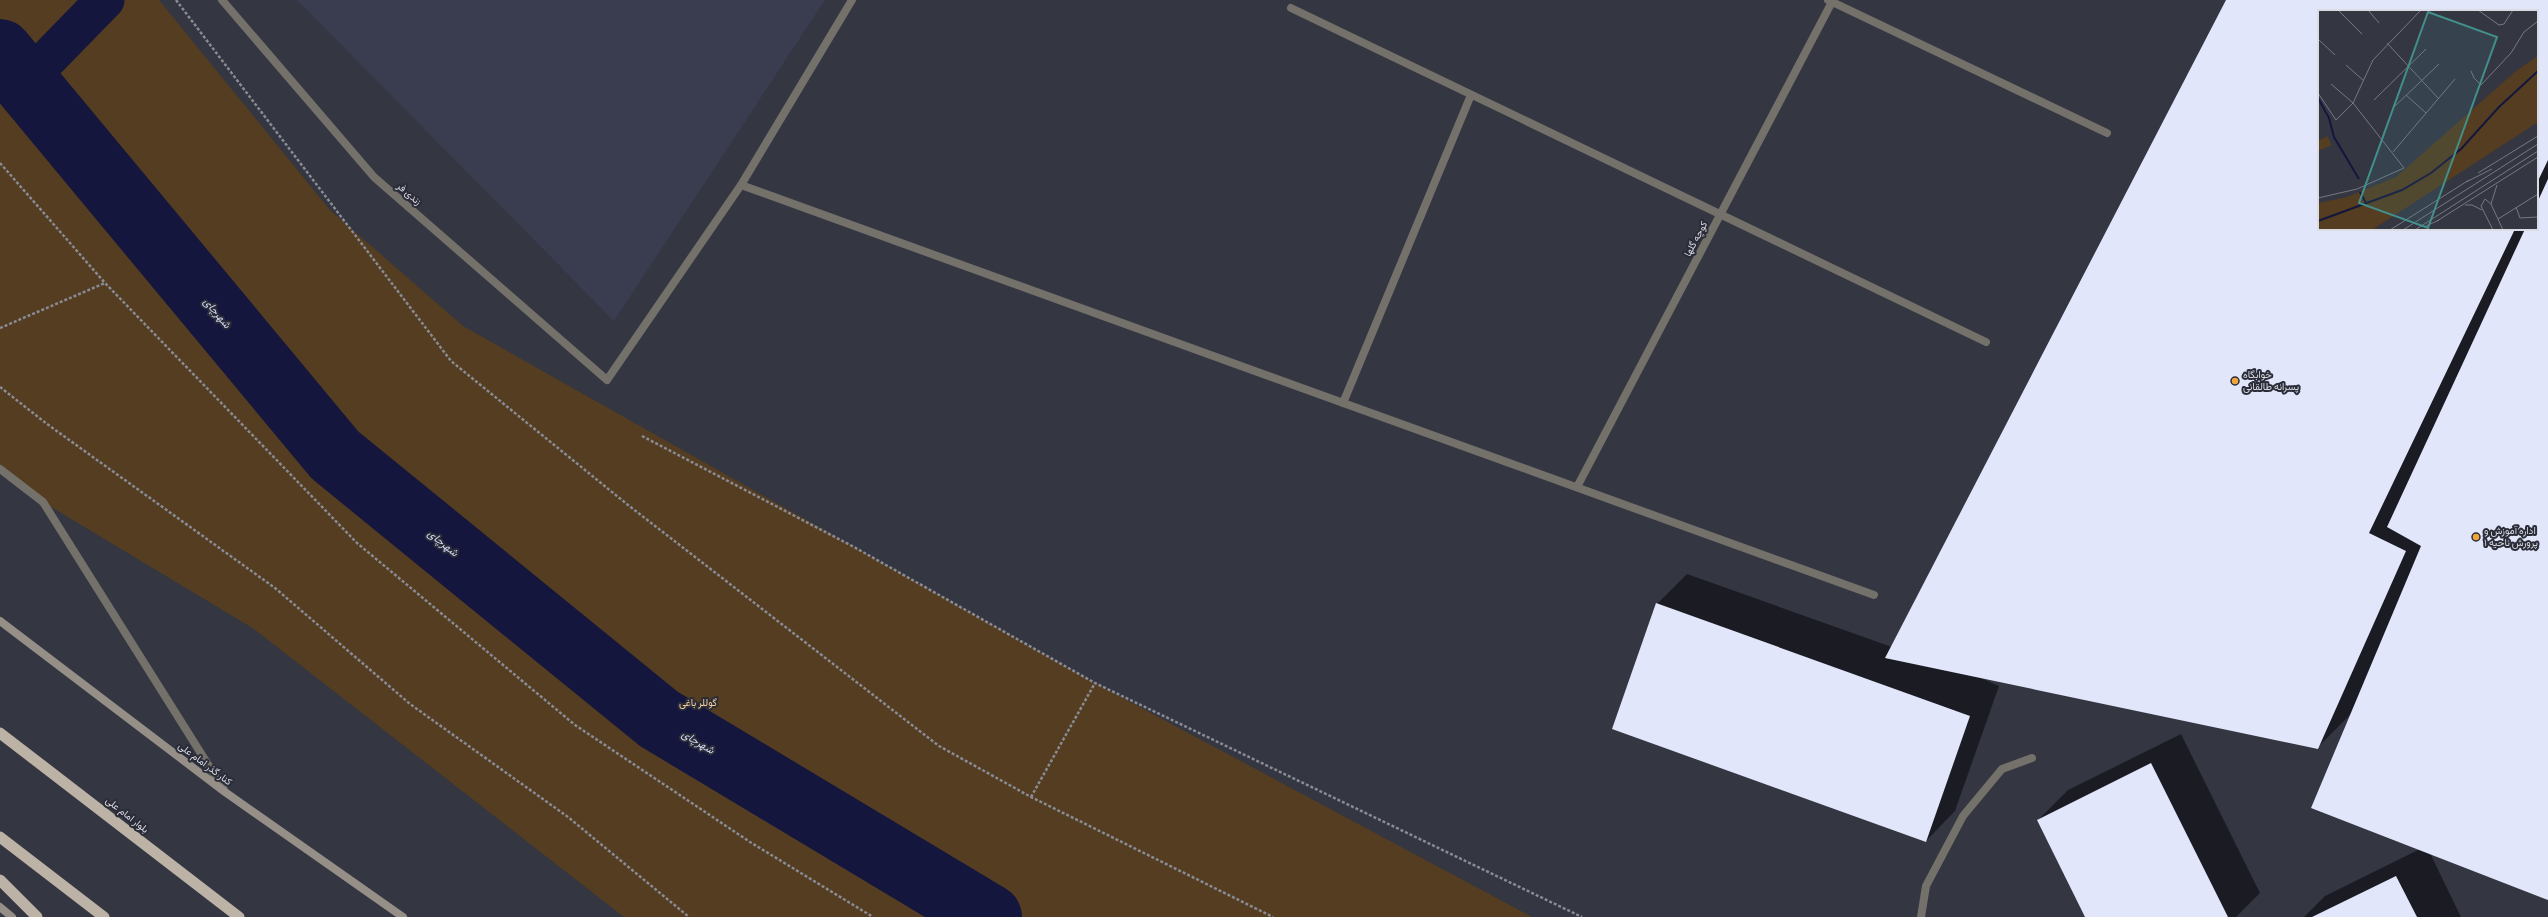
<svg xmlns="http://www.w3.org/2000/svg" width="2548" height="917" viewBox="0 0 2548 917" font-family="'Source Sans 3',Vazirmatn,sans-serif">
	<rect width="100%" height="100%" fill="#343642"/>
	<polygon fill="#3a3d50" points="297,0 825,0 614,321"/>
	<polygon fill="#543d20" points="0,0 159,0 330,210 463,326 1095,683 1532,917 624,917 254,629 43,502 0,469"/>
	<g fill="#0007" fill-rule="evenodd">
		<path d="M 2227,0 L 2548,0 L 2548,899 L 2430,853 L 2461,917 L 2304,917 L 2325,896 L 2420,849 L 2352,713 L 2318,747 L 1974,675 L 1999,686 L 1955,811 L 1926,841 L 1657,604 L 1687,574 L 1892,647 ZM 2319,11 L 2537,11 L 2537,229 L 2319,229 Z"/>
		<polygon points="2181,734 2260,893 2236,917 2087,917 2038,820 2068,790"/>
	</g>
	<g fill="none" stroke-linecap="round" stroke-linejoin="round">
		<polyline stroke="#15163d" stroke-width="39" points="25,82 105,0"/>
		<polyline stroke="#15163d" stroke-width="66" points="0,52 335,455 659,719 989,917"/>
	</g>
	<g fill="#e2e6fb">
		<polygon points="2226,0 2548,0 2548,160 2537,183 2537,11 2319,11 2319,229 2515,229 2369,533 2406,551 2318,749 1885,658"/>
		<polygon points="2548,179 2548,900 2311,808 2421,546 2387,527 2525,229 2537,229 2537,203"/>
		<polygon points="1656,603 1970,716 1926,842 1612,729"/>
		<polygon points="2151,763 2228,917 2085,917 2037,820"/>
		<polygon points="2396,876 2417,917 2312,917"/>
	</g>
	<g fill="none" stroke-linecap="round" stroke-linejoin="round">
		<g stroke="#898b95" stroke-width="2.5" stroke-dasharray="3 2" stroke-linecap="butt">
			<polyline points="176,0 451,361 628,505 939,746 1031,797 1273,917"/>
			<polyline points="0,163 105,283 357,543 575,725 750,842 873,917"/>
			<polyline points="0,328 105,283"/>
			<polyline points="0,387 47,424 275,588 410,704 568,817 689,917"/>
			<polyline points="642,436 854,547 1095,683 1582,917"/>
			<polyline points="1031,797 1095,683"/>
		</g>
		<polyline stroke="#74706a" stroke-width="8" points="0,469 43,502 224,790"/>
		<g stroke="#74706a" stroke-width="8">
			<polyline points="222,0 374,177 607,380 741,185 852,0"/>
			<polyline points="1828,0 2107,133"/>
			<polyline points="1291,8 1986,342"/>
			<polyline points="741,185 1874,595"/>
			<polyline points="1343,403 1471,95"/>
			<polyline points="1577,487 1833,0"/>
			<polyline points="1921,917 1926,886 1963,816 2002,769 2032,758"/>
		</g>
		<g stroke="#968f87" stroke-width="8">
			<polyline points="0,621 225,792 403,917"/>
			<polyline points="0,907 12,917"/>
		</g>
		<g stroke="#bcb2a6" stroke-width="11">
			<polyline points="0,733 239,917"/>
			<polyline points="0,837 104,917"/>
			<polyline points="0,880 37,917"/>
		</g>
	</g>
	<g fill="#efa73d" stroke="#2a2c38" stroke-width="1.5">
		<circle cx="2235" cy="381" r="4"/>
		<circle cx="2476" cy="537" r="4"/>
	</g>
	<g text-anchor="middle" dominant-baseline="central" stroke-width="4" stroke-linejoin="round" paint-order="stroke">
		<g font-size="10" fill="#dadbe3" stroke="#2a2c38">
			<text transform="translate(409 194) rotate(41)">زندی فر</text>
			<text transform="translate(1696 239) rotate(-62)">کوچه گلها</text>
			<text transform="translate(205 764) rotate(37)">کنار گذر امام علی</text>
			<text transform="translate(127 815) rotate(38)">بلوار امام علی</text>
		</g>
		<g font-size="10" fill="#dadbe3" stroke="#2a2c38" text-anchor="start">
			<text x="2243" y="375">خوابگاه<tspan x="2243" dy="12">پسرانه طالقانی</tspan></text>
			<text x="2484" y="531">اداره آموزش و<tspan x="2484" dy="12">پرورش ناحیه ۱</tspan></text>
		</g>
		<g font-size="10" fill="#fbd19d" stroke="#2a2c38">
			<text x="698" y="703">گوللر باغی</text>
		</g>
		<g font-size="11" font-style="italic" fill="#d2d7f5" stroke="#2a2c38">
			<text transform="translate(217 313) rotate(50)">شهرچای</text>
			<text transform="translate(443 543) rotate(39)">شهرچای</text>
			<text transform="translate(698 742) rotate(31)">شهرچای</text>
		</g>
	</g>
	<g transform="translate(2318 10)">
		<rect width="220" height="220" fill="#343642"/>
		<path d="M 220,46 L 220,112 L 54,220 L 0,220 L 0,193 L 29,187 L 78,167 L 198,61 ZM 9,126 L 14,135 L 0,141 L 0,131 Z" fill="#543d20"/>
		<path fill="none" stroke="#15163d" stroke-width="2" d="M 0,88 L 11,108 L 16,127 L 41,169M 42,182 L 48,193M 0,211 L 84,180 L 113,163 L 143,139 L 181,97 L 220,61"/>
		<path fill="none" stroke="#767882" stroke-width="1" d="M 20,0 L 44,24M 50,0 L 61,13M 160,0 L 181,15 L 186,14 L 195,0M 0,29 L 17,45M 69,33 L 120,88M 28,55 L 46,71M 153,61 L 156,68 L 163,75 L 193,43 L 206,22 L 220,11M 0,83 L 18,110 L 35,93 L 55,50 L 103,0M 88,85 L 108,103M 56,90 L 108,39M 77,96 L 121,54M 75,142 L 137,69M 160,163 L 220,126M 148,172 L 174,159M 0,188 L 39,179 L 86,158 L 35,93 L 13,74M 173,194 L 179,175M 147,195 L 154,195 L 164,200M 198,197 L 202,208 L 220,207M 180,209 L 220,184M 119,211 L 220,147M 108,216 L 121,210M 72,220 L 151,170M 85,220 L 220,134M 97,220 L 220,141M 175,220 L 163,196 L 167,189 L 173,194 L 185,220"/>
		<path fill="#428f8b" fill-opacity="0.15" stroke="#428f8b" stroke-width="2" d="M 110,2 L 179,27 L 110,218 L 41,193 Z"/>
		<rect width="220" height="220" fill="none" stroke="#dadbe3" stroke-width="2"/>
	</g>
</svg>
